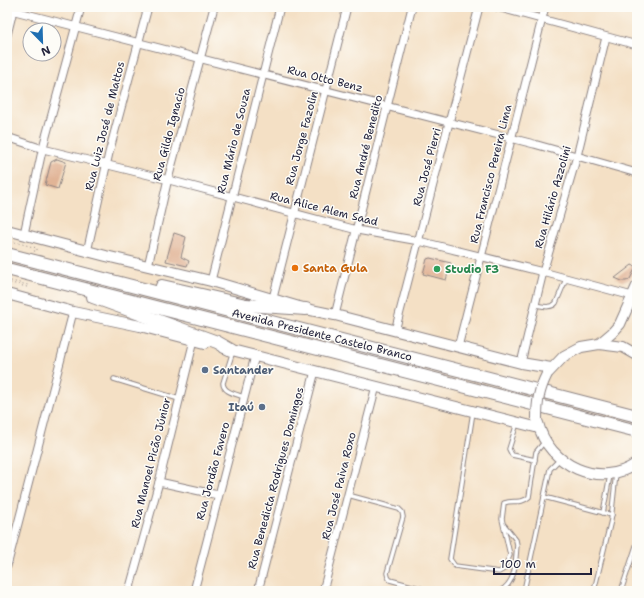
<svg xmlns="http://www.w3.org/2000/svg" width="644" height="598" viewBox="0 0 644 598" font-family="'Shantell Sans',sans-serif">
	<rect width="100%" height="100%" fill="#fdfcf7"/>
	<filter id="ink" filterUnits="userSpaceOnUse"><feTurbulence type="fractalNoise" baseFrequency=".025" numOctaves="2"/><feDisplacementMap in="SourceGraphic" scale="8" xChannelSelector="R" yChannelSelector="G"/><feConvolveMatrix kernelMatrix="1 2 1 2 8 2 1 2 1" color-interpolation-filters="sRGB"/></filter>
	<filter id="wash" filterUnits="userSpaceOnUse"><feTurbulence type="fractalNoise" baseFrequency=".012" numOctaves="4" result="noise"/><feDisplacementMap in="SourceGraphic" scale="16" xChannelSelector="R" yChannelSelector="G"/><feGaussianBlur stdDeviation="0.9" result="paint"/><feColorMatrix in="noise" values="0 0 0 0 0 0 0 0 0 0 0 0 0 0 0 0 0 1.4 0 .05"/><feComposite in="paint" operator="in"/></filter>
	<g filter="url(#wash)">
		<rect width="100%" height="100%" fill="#f4e0c5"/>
		<g id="blocks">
			<g fill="#e1b496">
				<polygon points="57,159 66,162 58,189 45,185 51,162"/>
				<polygon points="174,233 186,237 181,257 189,261 187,266 166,261"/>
				<polygon points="430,258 451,263 446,280 423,274 427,259"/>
				<polygon points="632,265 636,267 630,279 626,281 622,281 615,278"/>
			</g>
		</g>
	</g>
	<g filter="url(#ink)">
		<use href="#blocks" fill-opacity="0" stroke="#8b8180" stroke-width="1"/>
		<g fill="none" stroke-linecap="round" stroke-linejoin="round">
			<g stroke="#8b8180" stroke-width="5.5">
				<g id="lane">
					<path d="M 535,305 C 542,306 551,309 556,303 L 566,279"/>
					<path d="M 233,351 L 223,383 C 223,392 236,394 244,397"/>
					<polyline points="114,379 179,399"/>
					<path d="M 473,412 L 450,559 L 455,566 L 499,572 L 504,569 L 510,555 L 502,519 L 504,503 C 514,499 520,505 529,497 L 536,452 L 545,441"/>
					<polyline points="517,423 509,449 512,455 535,460"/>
					<polyline points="348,495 399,509 402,512 403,517 387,573 388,577 390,580 430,591"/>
					<polyline points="544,497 612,515"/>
					<polyline points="603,513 610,475"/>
					<polyline points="525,586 550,469 560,459"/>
					<path d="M 500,591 C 517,582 515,561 517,545 L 516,540 L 505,526"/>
					<polyline points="594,591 611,520 616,473"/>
					<polyline points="621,591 637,543"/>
				</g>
			</g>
			<g stroke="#8b8180" stroke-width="9">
				<g id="street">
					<polyline points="497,7 637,45"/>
					<polyline points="7,9 534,144 637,173"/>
					<polyline points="7,35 14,7"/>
					<polyline points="7,137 43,149 169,180 357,230 419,241 543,272 636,297"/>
					<polyline points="24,234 42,151 81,7"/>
					<polyline points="87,252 109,153 148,7"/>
					<polyline points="148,266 167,183 214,7"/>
					<polyline points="211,281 280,7"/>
					<polyline points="273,298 347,7"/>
					<polyline points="335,315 412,7"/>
					<polyline points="395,331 479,7"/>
					<polyline points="458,347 545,7"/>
					<polyline points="521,363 543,272 577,156 606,37"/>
					<polyline points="159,482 218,495"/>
					<polyline points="7,566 73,312"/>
					<polyline points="129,591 159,482 194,340"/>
					<polyline points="194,591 255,356"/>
					<polyline points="258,591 315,371"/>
					<polyline points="323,591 376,386"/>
				</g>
			</g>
			<g stroke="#8b8180" stroke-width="12">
				<g id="secondary">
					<polyline points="7,230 106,256 211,281 306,309 335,315 521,363 551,368"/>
					<polyline points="7,294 73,312 140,326 205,343"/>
					<polyline points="599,344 612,333 620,324 637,286"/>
					<polyline points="224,348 539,428"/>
					<polyline points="547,374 564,356 581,347 599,344 623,347 637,355"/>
					<path d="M 538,423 C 548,465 600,490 637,463"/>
				</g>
			</g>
			<g stroke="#8b8180" stroke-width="14">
				<g id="primary">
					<polyline points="7,254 637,416"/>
					<polyline points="7,269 637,431"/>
					<polyline points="162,286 246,305 306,309"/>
					<polyline points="93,297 217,342 231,350"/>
				</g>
			</g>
			<g stroke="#8b8180" stroke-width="1" stroke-dasharray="1 3" stroke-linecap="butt">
				<polyline points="7,240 37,248 37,251 34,251"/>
				<polyline points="7,280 28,285 27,287 7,282"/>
			</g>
			<use href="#lane" stroke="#fff" stroke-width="3.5"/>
			<use href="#street" stroke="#fff" stroke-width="7"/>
			<use href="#secondary" stroke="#fff" stroke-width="10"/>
			<use href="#primary" stroke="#fff" stroke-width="12"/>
			<g stroke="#8b8180" stroke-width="12" stroke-linecap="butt">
				<path id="secondary-bridge" d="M 537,419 C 537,401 539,390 547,374"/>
			</g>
			<use href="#secondary-bridge" stroke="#fff" stroke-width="10"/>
		</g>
	</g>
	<circle fill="#e8710a" stroke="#fdfcf7" stroke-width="1.5" cx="295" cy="268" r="4"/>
	<circle fill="#2e9e5b" stroke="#fdfcf7" stroke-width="1.5" cx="437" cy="269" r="4"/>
	<g fill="#5c6f8a" stroke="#fdfcf7" stroke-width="1.5">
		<circle cx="205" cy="370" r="4"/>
		<circle cx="262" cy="407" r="4"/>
	</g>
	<g text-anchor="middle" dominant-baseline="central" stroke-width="3" stroke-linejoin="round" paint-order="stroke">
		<g font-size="11" fill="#22223b" stroke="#fdfcf7">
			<text transform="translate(325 79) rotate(14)">Rua Otto Benz</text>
			<text transform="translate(105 126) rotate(-76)">Rua Luiz José de Mattos</text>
			<text transform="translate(169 134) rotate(-75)">Rua Gildo Ignacio</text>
			<text transform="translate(302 138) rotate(-75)">Rua Jorge Fazolin</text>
			<text transform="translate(234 141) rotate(-76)">Rua Mário de Souza</text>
			<text transform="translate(366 147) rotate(-76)">Rua André Benedito</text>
			<text transform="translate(427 167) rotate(-75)">Rua José Pierri</text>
			<text transform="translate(491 174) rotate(-76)">Rua Francisco Pereira Lima</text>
			<text transform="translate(553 197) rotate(-74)">Rua Hilário Azzolini</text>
			<text transform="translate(324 209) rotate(14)">Rua Alice Alem Saad</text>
			<text transform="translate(322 335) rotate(14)">Avenida Presidente Castelo Branco</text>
			<text transform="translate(151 463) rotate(-76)">Rua Manoel Picão Júnior</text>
			<text transform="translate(213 471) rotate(-75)">Rua Jordão Favero</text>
			<text transform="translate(276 478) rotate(-75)">Rua Benedicta Rodrigues Domingos</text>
			<text transform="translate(339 486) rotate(-76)">Rua José Paiva Roxo</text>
		</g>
		<g font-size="11" font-weight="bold" fill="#c56008" stroke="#fdfcf7" text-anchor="start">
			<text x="303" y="268">Santa Gula</text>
		</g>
		<g font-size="11" font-weight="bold" fill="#27864d" stroke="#fdfcf7" text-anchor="start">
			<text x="445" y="269">Studio F3</text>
		</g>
		<g font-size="11" font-weight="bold" fill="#4e5e75" stroke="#fdfcf7" text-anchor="start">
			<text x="213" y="370">Santander</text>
			<text x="254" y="407" text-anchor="end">Itaú</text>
		</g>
	</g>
	<rect width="644" height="598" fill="none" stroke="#fdfcf7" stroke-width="24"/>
	<g transform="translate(42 42) rotate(157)"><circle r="19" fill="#fdfcf7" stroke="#a5a5ac"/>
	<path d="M0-3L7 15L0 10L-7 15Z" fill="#1f6fb2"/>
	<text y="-6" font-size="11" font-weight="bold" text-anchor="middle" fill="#22223b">N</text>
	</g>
	<path d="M494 568v6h97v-6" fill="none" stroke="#22223b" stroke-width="2"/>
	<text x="500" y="568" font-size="12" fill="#22223b" stroke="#fdfcf7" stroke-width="3" paint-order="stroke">100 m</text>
</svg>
